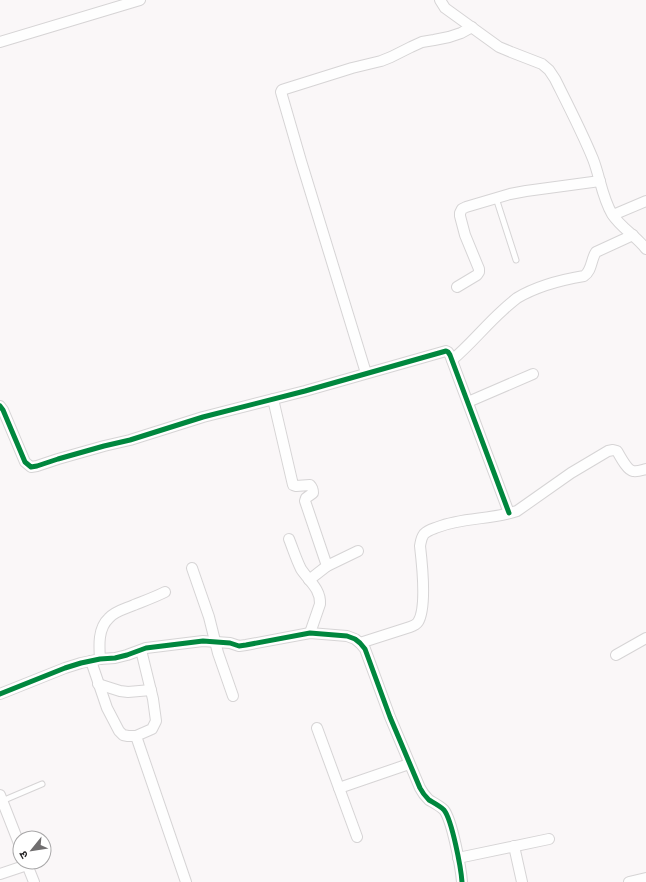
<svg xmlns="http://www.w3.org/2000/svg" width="646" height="882" viewBox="0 0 646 882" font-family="Barlow,'Noto Sans Devanagari',sans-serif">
	<rect width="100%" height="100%" fill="#faf7f8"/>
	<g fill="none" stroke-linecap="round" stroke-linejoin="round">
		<g stroke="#d6d4d5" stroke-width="7">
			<g id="service">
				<polyline points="496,198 516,260"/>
				<polyline points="2,801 42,784"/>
			</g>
		</g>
		<g stroke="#d6d4d5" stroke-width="12">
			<g id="minor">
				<path d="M 440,0 L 445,8 L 499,47 L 511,52 L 542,64 L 549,70 L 555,79 C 568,105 582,132 593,159 C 600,177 602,197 612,214 C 621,228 636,236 646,249"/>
				<polyline points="0,42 140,0"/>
				<polyline points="613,215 646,201"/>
				<polyline points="457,287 477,275 479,272 479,269 465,235 460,216 460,213 462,209 466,207 510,194 526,191 600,181"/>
				<path d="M 452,360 C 470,345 485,326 503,310 C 507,306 512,302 517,298 C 537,286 560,280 584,276 C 592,271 591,259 596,252 L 633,235"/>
				<polyline points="366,373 301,161 281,92 282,90 285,89 352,68 381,61 391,57 411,47 422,42 434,40 449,37 461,33 472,27"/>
				<path d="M 273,399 L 293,485 L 296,486 L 310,485 C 312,487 313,489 313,493 L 306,498 L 305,501 L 327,566"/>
				<polyline points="468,402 533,374"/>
				<polyline points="0,406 3,410 25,462 31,467 37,466 58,459 104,446 130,440 203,417 305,391 446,351 448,352 450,355 509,513"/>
				<path d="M 289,539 C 293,549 296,559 301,569 C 308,580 321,589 320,604 L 310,633"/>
				<polyline points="192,568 209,617 218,653 233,696"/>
				<polyline points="309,580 327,566 358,551"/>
				<path d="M 360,643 L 410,627 C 413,626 416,625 418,622 C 427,608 422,563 420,546 C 421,541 421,538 424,534 C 428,530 433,529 438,527 C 463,517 491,520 517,511 L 571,473 L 608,451 L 613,450 L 617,451 C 620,456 627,470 633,471 C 637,472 642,470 646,469"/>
				<polyline points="616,655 646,638"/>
				<path d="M 100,659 C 99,645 98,628 109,618 C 115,611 125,609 134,605 C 144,601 155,597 165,592"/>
				<polyline points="91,661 107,708 119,731 123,735 128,736 136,736 152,729 156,721 153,699 141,650"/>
				<polyline points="98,684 120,691 128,692 151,690"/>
				<path d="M 0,694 L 65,668 L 81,663 L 100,659 L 115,658 L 127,655 L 146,648 L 203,641 L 230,643 L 239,646 L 246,645 L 310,633 L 347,636 L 355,639 L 360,643 L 365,649 L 390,717 L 420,788 C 422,792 425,796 429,800 C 434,803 440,806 444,810 C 452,820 461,868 462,882"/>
				<polyline points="317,728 357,837"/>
				<polyline points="136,736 186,882"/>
				<polyline points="339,788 409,764"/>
				<polyline points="0,795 20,846"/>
				<polyline points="514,846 522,882"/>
				<polyline points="458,858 549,839"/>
				<polyline points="26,862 34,882"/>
				<polyline points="0,874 27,865"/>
				<polyline points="629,882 646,878"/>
			</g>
		</g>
		<use href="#service" stroke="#fefefe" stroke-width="5"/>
		<use href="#minor" stroke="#fefefe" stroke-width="10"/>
		<g stroke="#fff" stroke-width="8">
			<g id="cycleway">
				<polyline points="0,406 3,410 25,462 31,467 37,466 58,459 104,446 130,440 203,417 305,391 446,351 448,352 450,355 509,513"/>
				<path d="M 0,694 L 65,668 L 81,663 L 100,659 L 115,658 L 127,655 L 146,648 L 203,641 L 230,643 L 239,646 L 246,645 L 310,633 L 347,636 L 355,639 L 360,643 L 365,649 L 390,717 L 420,788 C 422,792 425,796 429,800 C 434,803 440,806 444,810 C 452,820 461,868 462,882"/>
			</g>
		</g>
		<use href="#cycleway" stroke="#00873e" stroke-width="5"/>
	</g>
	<g transform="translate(32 850) rotate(240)"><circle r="19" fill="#ffffff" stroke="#a8a7a8"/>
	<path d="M0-3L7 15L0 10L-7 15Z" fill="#706e6f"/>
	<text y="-6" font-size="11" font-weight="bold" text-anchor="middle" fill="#262425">उ</text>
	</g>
</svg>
